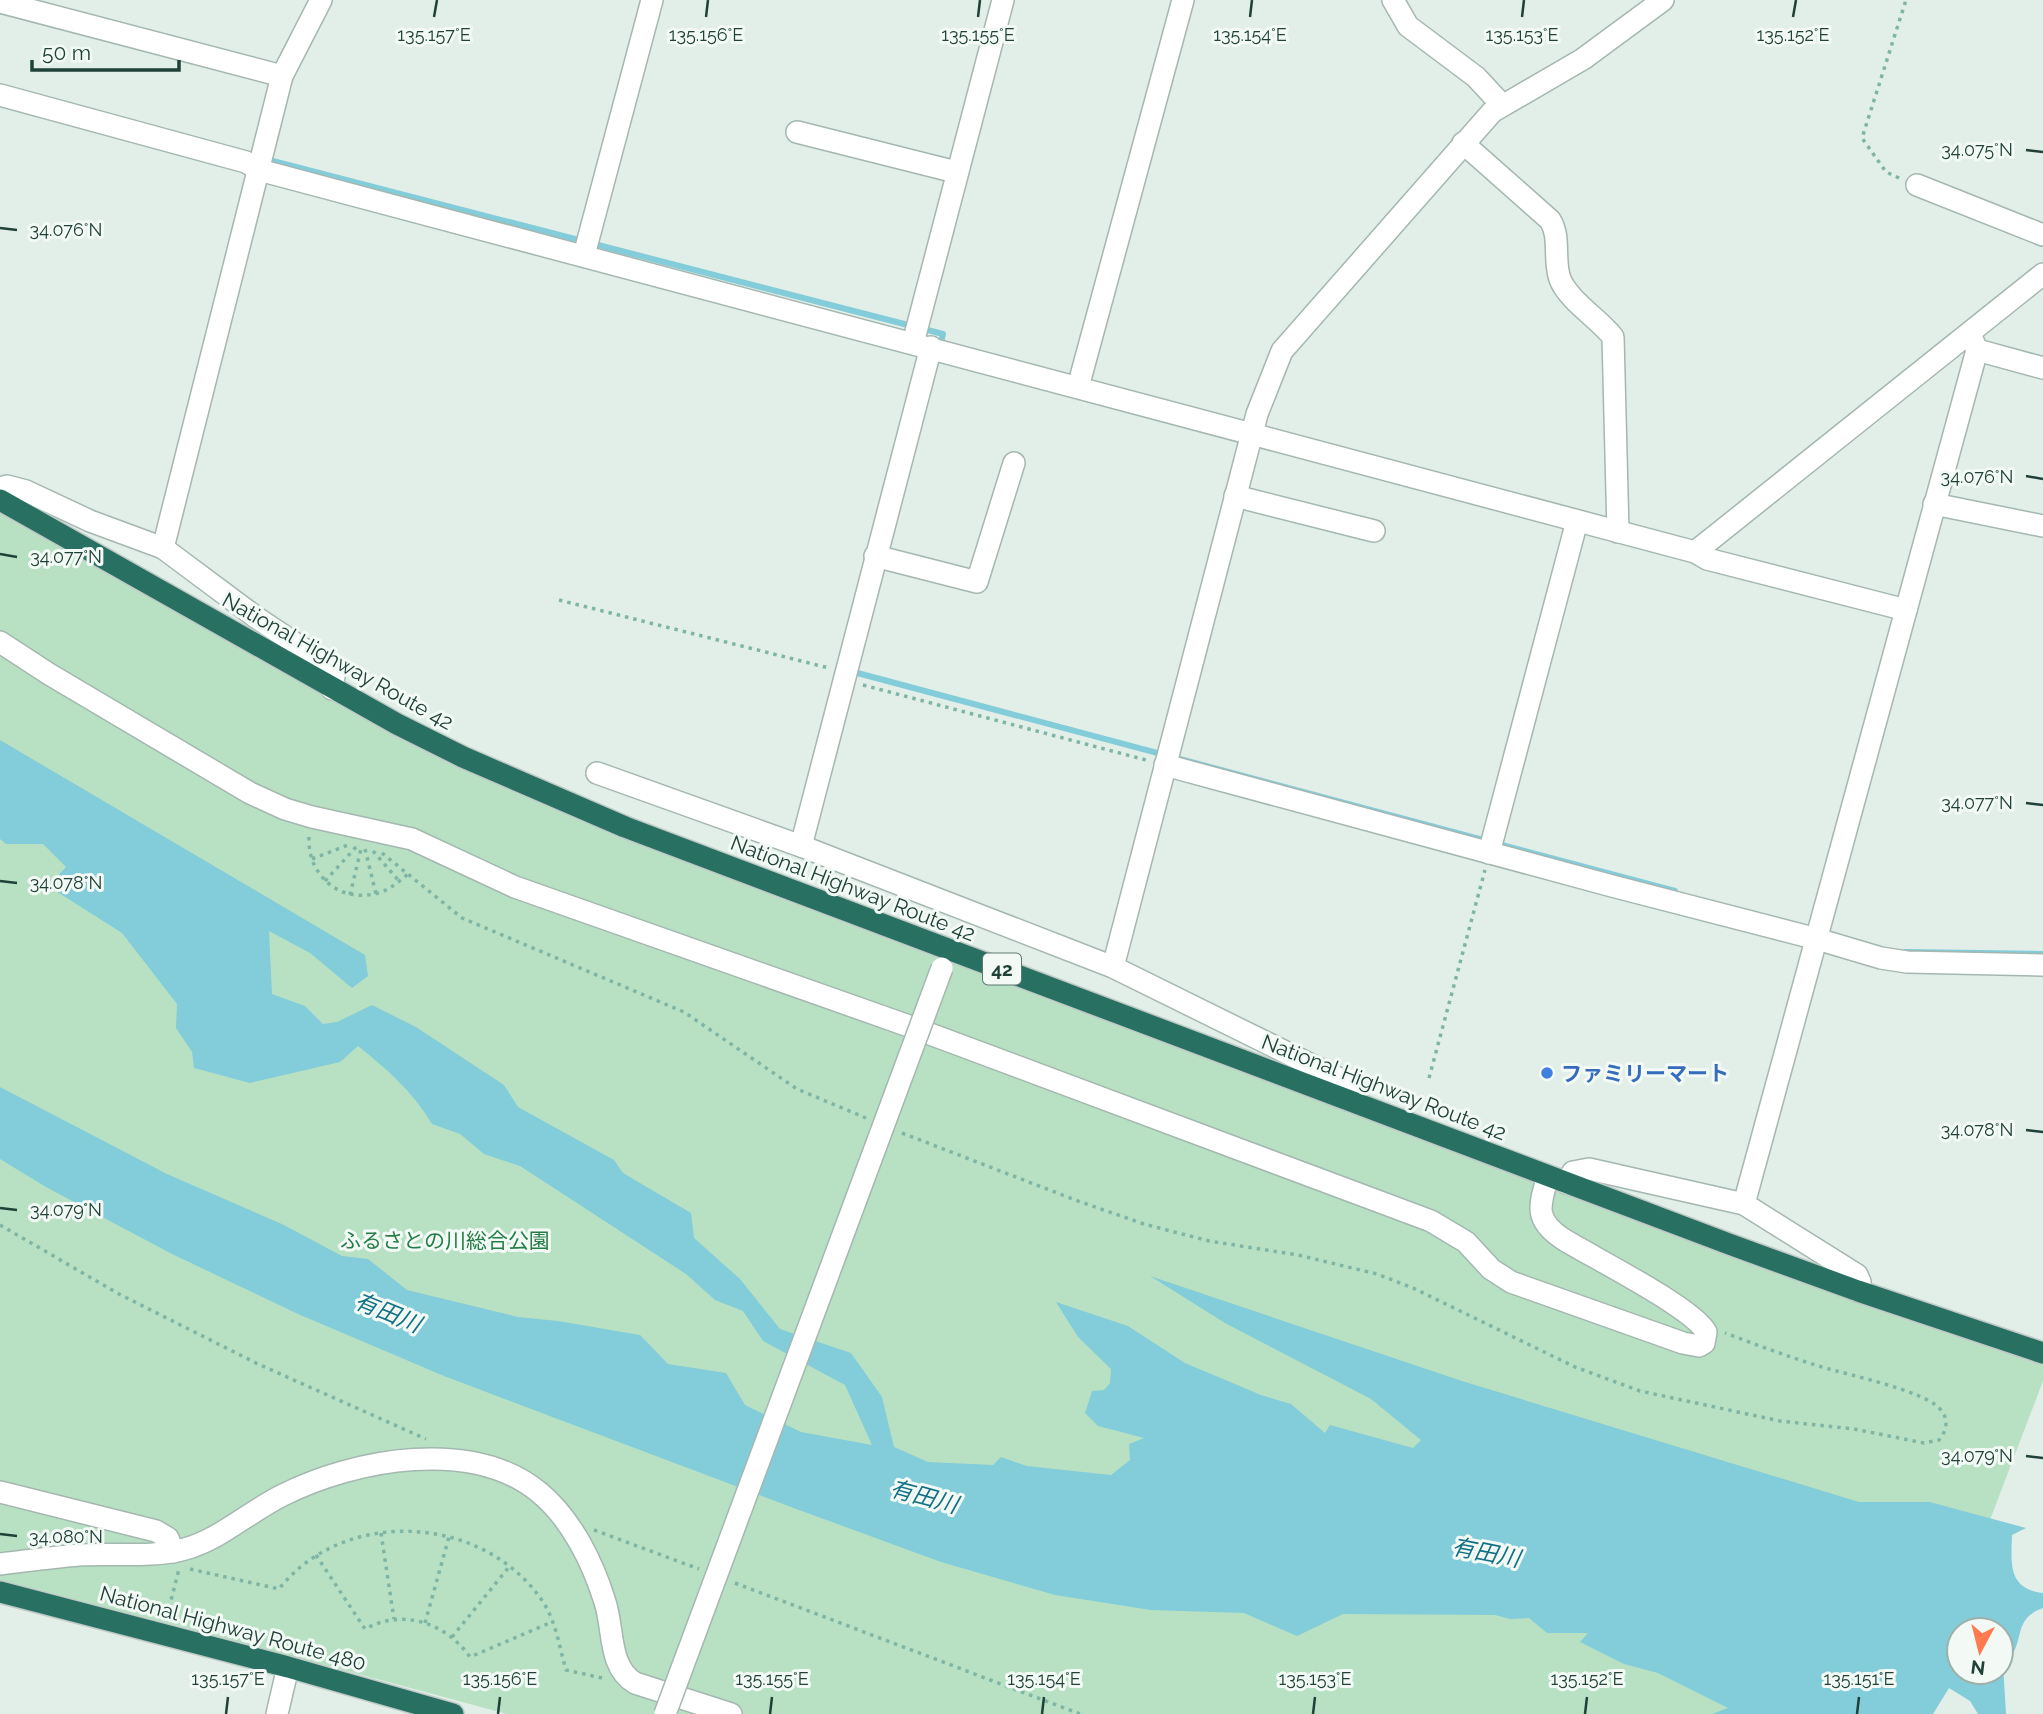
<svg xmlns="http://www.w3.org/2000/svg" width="2043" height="1714" viewBox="0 0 2043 1714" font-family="Raleway,'Noto Sans JP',sans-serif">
	<rect width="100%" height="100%" fill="#e2eee8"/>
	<polygon fill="#b8e1c3" points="0,506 388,726 2043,1359 2043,1381 1916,1714 507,1714 179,1626 0,1582"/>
	<path fill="#83ccd9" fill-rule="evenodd" d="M 0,740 L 365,955 L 368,976 L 352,988 L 310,953 L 269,931 L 272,994 L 305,1006 L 323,1024 L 337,1022 L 372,1005 L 416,1027 L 504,1085 L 518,1107 L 614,1160 L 623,1173 L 691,1213 L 694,1238 L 740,1279 L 780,1329 L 851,1353 L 882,1397 L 894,1447 L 928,1462 L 993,1465 L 1001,1457 L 1027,1466 L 1111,1475 L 1130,1460 L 1129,1444 L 1144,1438 L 1098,1426 L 1085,1413 L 1092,1391 L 1104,1390 L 1110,1383 L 1111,1369 L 1078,1337 L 1056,1302 L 1128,1326 L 1185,1363 L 1261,1395 L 1291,1404 L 1325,1433 L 1330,1425 L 1413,1448 L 1421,1440 L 1371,1399 L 1225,1323 L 1150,1276 L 1462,1381 L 1859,1502 L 1930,1502 L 2026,1528 L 2012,1535 C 2011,1564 2008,1589 2043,1593 L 2043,1608 C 2009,1620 2028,1646 2003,1664 L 2006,1714 L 1978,1714 L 1970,1701 L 1949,1688 L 1933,1714 L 1712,1714 L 1728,1708 L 1658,1673 L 1624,1664 L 1580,1642 L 1588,1633 L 1547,1633 L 1529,1618 L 1510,1619 L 1495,1615 L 1343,1614 L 1297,1636 L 1244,1613 L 1151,1610 L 1055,1595 L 941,1562 L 791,1507 L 444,1376 L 298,1314 L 170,1253 L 46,1187 L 0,1159 L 0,1087 L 167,1174 L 284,1225 L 342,1256 L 368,1259 L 407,1290 L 518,1317 L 558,1321 L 640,1335 L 668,1364 L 726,1373 L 745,1405 L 801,1432 L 872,1445 L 845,1385 L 763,1341 L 743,1311 L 715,1300 L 686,1274 L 520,1166 L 484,1154 L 460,1134 L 432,1124 C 413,1092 387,1069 358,1046 L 340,1062 L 250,1083 L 194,1068 L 192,1052 L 176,1028 L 177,1004 L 122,933 L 48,886 L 66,867 L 43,844 L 6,844 L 0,839 ZM 1959,1630 L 2001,1630 L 2001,1672 L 1959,1672 Z"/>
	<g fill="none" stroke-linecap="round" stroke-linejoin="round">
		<g stroke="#83ccd9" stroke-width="6">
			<polyline points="265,159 943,334 940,347"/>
			<polyline points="850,671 1675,891"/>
			<polyline points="1905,952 2043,954"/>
		</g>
		<g stroke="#a4b7b0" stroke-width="24">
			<g id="minor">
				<polyline points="1393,0 1408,26 1476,77 1502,105"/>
				<polyline points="0,2 282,76"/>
				<polyline points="0,95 246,162 259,170 1695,552 1707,559 1906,610"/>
				<polyline points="797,132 956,172"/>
				<path d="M 1463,143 L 1550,220 C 1561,237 1553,260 1560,279 C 1568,300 1599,319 1613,337 L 1618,532"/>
				<polyline points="1917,185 2043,235"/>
				<polyline points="584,255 652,0"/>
				<polyline points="913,343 1003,0"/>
				<polyline points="1977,350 2043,368"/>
				<polyline points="1078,387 1183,0"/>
				<polyline points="0,488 7,486 26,491 90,521 163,548 257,618 335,670 332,689"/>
				<polyline points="1235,496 1374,531"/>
				<polyline points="1934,504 2043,526"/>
				<polyline points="163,548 282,76 321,0"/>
				<polyline points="1695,552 2043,274"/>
				<polyline points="875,556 977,582 1014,463"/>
				<path d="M 0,642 L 49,674 L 250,793 L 285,809 L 312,817 L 412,839 L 515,887 L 906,1025 L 1431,1221 L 1466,1242 L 1491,1269 L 1511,1282 L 1683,1343 L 1699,1346 L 1704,1343 L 1706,1332 C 1692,1307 1592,1257 1563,1239 C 1534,1220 1539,1206 1548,1176"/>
				<polyline points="1165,765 1612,886 1817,939 1881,958 1907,962 2043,965"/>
				<polyline points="597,773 801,846 1113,967 1348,1083 1348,1100"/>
				<polyline points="801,846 931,347"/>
				<polyline points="1489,853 1577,521"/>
				<polyline points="1113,967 1257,414 1282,351 1492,112 1583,59 1663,0"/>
				<polyline points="1566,1183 1573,1172 1589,1169 1744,1204 1857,1275 1860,1282 1858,1291"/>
				<polyline points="1744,1204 1977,350 1970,334"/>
				<polyline points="0,1492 156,1531 168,1538 173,1552"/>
				<path d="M 0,1564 C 26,1561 53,1557 79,1555 C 114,1553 152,1558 185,1549 C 221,1539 250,1511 283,1495 C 355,1459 473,1437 540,1493 C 572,1520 593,1563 605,1602 C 614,1629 608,1667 635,1683 L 731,1714"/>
				<polyline points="277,1714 288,1667"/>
			</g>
		</g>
		<g stroke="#c0cac7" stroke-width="24">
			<g id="highway">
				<polyline points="0,500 397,724 463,757 625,827 1729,1244 1858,1291 2043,1353"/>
				<polyline points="0,1592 288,1667 453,1714"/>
			</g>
		</g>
		<g stroke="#7eb5a4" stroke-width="3.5" stroke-dasharray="3.5 5" stroke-linecap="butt">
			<polyline points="1899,178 1886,172 1862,138 1906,0"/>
			<polyline points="559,600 829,668"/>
			<polyline points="863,685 1146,760"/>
			<path d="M 309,837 C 307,873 337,902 374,894 C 387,892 397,883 408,874"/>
			<polyline points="365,849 376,894"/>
			<polyline points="373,851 399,881"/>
			<polyline points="382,853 462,918 684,1012 797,1089 866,1118"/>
			<polyline points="312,859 348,845"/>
			<polyline points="325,881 357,846"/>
			<polyline points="350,895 361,849"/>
			<polyline points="1429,1078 1485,870"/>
			<path d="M 902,1133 L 1078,1201 L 1144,1224 L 1209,1241 L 1298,1255 L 1377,1274 L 1413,1288 L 1575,1367 L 1640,1391 L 1780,1421 L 1854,1429 L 1924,1443 L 1939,1440 C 1948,1429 1949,1417 1938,1407 C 1920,1390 1849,1375 1822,1367 C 1789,1357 1757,1345 1725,1333"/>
			<polyline points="0,1225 119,1294 258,1364 426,1439"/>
			<polyline points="594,1530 699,1569"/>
			<polyline points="381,1533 394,1619"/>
			<path d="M 316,1555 L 365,1629 C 403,1608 446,1623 470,1657 L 552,1622"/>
			<path d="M 190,1569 L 279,1589 C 344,1507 481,1514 541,1599 C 556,1620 559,1646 566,1670 L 602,1678"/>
			<polyline points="735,1583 1080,1714"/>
			<polyline points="167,1616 179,1569"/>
			<polyline points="425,1623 449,1537"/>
			<polyline points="452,1637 509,1567"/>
		</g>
		<use href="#minor" stroke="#fff" stroke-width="21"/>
		<use href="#highway" stroke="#287162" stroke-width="21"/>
		<g stroke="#a4b7b0" stroke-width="24" stroke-linecap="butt">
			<polyline id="minor-bridge" points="665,1714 942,968"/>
		</g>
		<use href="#minor-bridge" stroke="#fff" stroke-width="21"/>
	</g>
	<path fill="none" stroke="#1f4138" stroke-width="2.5" d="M 434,17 L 437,0M 706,17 L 708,0M 978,17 L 980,0M 1250,17 L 1252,0M 1522,17 L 1524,0M 1793,17 L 1796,0M 2026,150 L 2043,152M 0,228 L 17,230M 2026,476 L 2043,479M 0,554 L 17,557M 2026,803 L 2043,805M 0,881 L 17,883M 2026,1130 L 2043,1132M 0,1208 L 17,1210M 2026,1456 L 2043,1458M 0,1534 L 17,1536M 226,1714 L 228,1697M 498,1714 L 500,1697M 770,1714 L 772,1697M 1042,1714 L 1044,1697M 1313,1714 L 1315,1697M 1585,1714 L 1587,1697M 1857,1714 L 1859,1697"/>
	<circle fill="#3f7fe0" stroke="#f3faf6" stroke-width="2.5" cx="1547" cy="1073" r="7"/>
	<g text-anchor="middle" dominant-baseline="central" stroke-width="6" stroke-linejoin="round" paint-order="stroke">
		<rect fill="#f3faf6" stroke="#5f7871" stroke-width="2" x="983" y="953.5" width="38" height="31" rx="5"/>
		<g font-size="19" font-weight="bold" fill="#1f4138">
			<text x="1002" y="969">42</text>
		</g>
		<g font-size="21" fill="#1f4138" stroke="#f3faf6">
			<text transform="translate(338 661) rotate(29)">National Highway Route 42</text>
			<text transform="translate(853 888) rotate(21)">National Highway Route 42</text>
			<text transform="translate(1384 1087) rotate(21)">National Highway Route 42</text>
			<text transform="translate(233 1628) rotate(15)">National Highway Route 480</text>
		</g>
		<g font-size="21" font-weight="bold" fill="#366cbe" stroke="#f3faf6" text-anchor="start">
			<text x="1561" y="1073">ファミリーマート</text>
		</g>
		<g font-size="21" fill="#257d47" stroke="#f3faf6">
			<text x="445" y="1240">ふるさとの川総合公園</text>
		</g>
		<g font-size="23" font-style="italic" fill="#127184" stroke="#f3faf6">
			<text transform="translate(388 1312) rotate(22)">有田川</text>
			<text transform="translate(924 1496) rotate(15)">有田川</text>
			<text transform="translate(1486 1552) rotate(11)">有田川</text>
		</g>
	</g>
	<g font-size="18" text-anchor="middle" fill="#1f4138" stroke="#f3faf6" stroke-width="6" stroke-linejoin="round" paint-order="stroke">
		<text x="434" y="41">135.157°E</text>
		<text x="706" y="41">135.156°E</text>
		<text x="978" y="41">135.155°E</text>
		<text x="1250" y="41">135.154°E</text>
		<text x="1522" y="41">135.153°E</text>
		<text x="1793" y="41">135.152°E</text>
		<text x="1977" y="156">34.075°N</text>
		<text x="66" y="236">34.076°N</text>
		<text x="1977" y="483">34.076°N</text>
		<text x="66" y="563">34.077°N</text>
		<text x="1977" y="809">34.077°N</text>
		<text x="66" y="889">34.078°N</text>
		<text x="1977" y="1136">34.078°N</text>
		<text x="66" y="1216">34.079°N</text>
		<text x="1977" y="1462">34.079°N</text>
		<text x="66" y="1543">34.080°N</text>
		<text x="228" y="1685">135.157°E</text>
		<text x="500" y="1685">135.156°E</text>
		<text x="772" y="1685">135.155°E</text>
		<text x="1044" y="1685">135.154°E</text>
		<text x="1315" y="1685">135.153°E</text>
		<text x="1587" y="1685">135.152°E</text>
		<text x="1859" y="1685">135.151°E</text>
	</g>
	<g transform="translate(1980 1651) rotate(187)"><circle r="33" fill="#f3faf6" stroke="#9eb0aa" stroke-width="2"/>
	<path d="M0-5L12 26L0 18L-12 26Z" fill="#ff7a4e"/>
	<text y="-10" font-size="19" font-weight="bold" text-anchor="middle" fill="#1f4138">N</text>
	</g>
	<path d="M32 60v10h147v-10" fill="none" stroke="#1f4138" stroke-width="3.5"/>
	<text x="42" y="60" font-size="21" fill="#1f4138" stroke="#f3faf6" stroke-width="5" paint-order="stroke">50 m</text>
</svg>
